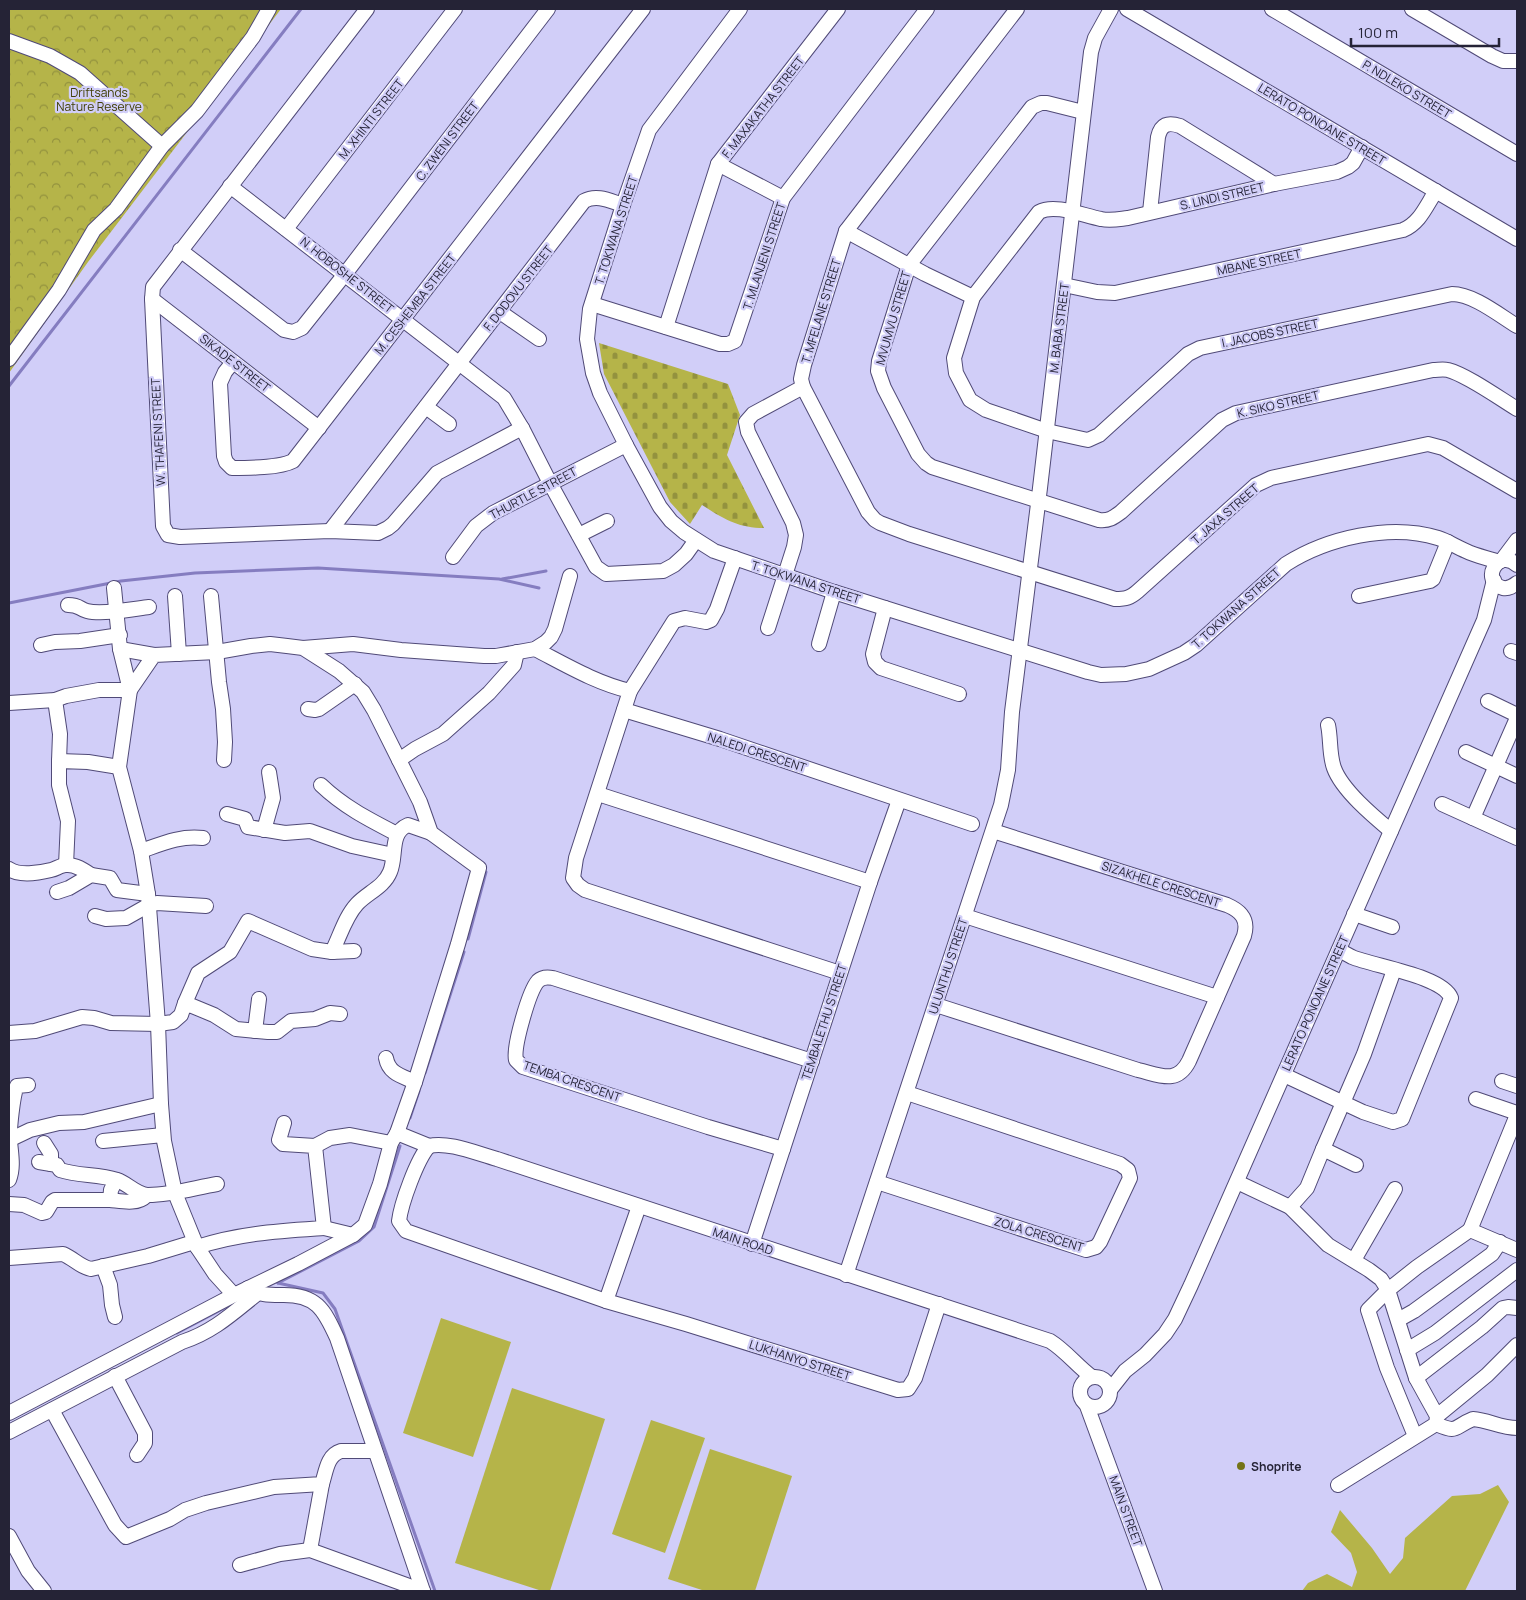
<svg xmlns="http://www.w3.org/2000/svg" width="1526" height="1600" viewBox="0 0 1526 1600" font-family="Manrope,sans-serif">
	<defs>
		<pattern id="forest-crowns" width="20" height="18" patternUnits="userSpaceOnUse" patternTransform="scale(1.25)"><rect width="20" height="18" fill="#b5b449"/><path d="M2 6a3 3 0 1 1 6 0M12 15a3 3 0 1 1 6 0" fill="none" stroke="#93923e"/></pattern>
		<pattern id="cemetery-stones" width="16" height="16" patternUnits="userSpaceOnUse" patternTransform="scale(1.25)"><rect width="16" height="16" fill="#b5b449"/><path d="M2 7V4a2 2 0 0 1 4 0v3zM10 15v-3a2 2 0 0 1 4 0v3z" fill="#93923e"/></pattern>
	</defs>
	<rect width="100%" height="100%" fill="#d1cef8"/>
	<g fill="#b5b449">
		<polygon points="441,1318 511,1342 473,1457 403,1433"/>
		<polygon points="512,1388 605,1419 550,1591 542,1591 455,1563"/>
		<polygon points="651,1420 705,1438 665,1553 612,1534"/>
		<polygon points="710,1449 792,1476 755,1591 705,1591 668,1579"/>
		<polygon points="1498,1485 1509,1502 1465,1591 1302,1591 1308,1583 1327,1574 1352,1587 1357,1572 1351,1553 1331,1532 1340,1510 1372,1548 1390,1574 1403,1558 1405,1538 1452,1496 1480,1494"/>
	</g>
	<polygon fill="url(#forest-crowns)" points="9,9 281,9 88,262 9,373"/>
	<path fill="url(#cemetery-stones)" d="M 599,343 L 728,384 L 740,415 L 727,455 L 764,528 C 738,528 724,519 702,505 L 690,524 L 670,502 L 604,374 Z"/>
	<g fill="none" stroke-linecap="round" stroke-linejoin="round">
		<g stroke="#857dc0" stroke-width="3">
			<polyline points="9,386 301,9"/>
			<polyline points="502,579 546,571"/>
			<polyline points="9,603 121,581 195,573 318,568 499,579 539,588"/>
			<polyline points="468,939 486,872"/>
			<polyline points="425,1073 464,952"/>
			<polyline points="410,1118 419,1091"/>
			<polyline points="278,1283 323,1293 335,1309 435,1591"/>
			<polyline points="278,1283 359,1241 374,1227 400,1146"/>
			<polyline points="177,1333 234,1303"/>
		</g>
		<g stroke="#504a77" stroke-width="16">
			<g id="minor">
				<polyline points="367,9 153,287 152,299 163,526 168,535 180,537 330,531 378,533 388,528 393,524 437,473 522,428"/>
				<path d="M 740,9 L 649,130 L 623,205 L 590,309 L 587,339 L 593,373 L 600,393 L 626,445 L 660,507 L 671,521 L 684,532 L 714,551 L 834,592 L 1088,672 L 1101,675 L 1126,674 L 1149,669 L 1184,653 L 1196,645 L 1286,564 C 1327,538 1390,523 1438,538 C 1448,541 1456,547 1466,551 C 1476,556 1488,558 1499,562"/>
				<path d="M 1017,9 L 846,231 L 804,365 L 801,379 L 803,387 L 868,512 L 875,520 L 880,523 L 909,534 L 1115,599 C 1126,599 1130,598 1138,591 L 1256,485 L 1271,478 L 1428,444 L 1443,448 L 1517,491"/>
				<polyline points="1127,9 1517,239"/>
				<polyline points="1272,9 1517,154"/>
				<polyline points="1412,9 1492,56 1503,61 1517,61"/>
				<polyline points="9,41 50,56 80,73 162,146"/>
				<path d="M 1083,112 L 1047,103 L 1041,103 L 1032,107 L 909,265 L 879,361 L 878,371 L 884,388 L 918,454 L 926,463 L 932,467 L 1099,520 C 1109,521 1113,518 1121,512 L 1222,420 L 1236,413 L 1433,370 C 1438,370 1443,369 1448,370 C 1467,375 1499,398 1517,409"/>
				<path d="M 1362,147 L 1353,163 L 1348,167 L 1337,172 L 1274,184 L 1128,218 C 1119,219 1111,221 1101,219 C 1084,216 1055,203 1039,212 L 973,297 L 954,358 L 956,373 L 970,400 L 986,410 L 1047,431 L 1083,439 L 1088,440 L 1099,435 L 1188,354 L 1200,348 L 1452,294 C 1473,294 1499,315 1517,326"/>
				<polyline points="718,164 783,198"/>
				<polyline points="230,186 504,398 522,428 550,483 596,567 606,574 663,571 674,565 686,554 696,540"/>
				<path d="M 1150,212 L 1158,137 C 1161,124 1168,122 1180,126 L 1274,184"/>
				<polyline points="286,229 455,9"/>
				<polyline points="846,231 925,274 973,297"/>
				<polyline points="180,250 284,330 293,332 302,328 345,274 548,9"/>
				<path d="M 1064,285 L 1097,292 L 1115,293 L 1403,230 C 1420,223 1426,206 1436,191"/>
				<polyline points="152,299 319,428"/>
				<polyline points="592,304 720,344 728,344 735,341 783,198 927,9"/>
				<polyline points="500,312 539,339"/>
				<polyline points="666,327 718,164 838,9"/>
				<polyline points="9,359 59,290 94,230 116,209 162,146 197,111 253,37 269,9"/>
				<path d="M 233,362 L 225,372 L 220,383 L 224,456 L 226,462 L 232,468 C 248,468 280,468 293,461 L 643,9"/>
				<polyline points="426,407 449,424"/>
				<path d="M 330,531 L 584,201 C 597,194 610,201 623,205"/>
				<polyline points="579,535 607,521"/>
				<polyline points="453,557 476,526 493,513 626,445"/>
				<polyline points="1502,560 1517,540"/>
				<path d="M 1517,565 C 1497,547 1480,582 1503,588 C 1509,589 1513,586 1517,583"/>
				<polyline points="175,596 179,654"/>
				<polyline points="211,596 219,682 223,709 225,742 224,760"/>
				<polyline points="1359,596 1430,581 1433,579 1448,542"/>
				<path d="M 68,605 C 80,605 79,609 87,611 C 102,615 133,609 149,607"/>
				<polyline points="885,608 873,654 875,662 881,668 959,694"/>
				<polyline points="768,628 794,547 796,535 793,523 748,432 746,422 753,414 803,387"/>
				<polyline points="819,644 834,592"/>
				<polyline points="41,645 55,642 80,641 120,635"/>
				<polyline points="303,648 353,644 401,650 484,656 496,656 535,649 546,642 551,637 555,629 570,576"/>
				<polyline points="120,649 154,655"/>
				<path d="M 535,649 C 566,665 596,683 630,691 L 576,858 L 573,878 L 578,885 L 585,890 L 840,973"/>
				<polyline points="1511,651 1517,653"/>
				<polyline points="630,691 674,621 685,618 706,622 711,620 717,609 735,558"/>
				<polyline points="55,700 60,734 59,761"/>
				<polyline points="1488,701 1517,715"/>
				<polyline points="9,703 55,700 66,696 99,690 130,690 119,767 141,851 148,894 158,1024 161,1104 164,1141 175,1193 197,1247"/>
				<polyline points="308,709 315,710 319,709 355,684"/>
				<polyline points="624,710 720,739 972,824"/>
				<path d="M 1328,725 C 1331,739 1329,754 1334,768 C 1342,790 1373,816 1391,831"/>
				<polyline points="1466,752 1517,776"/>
				<polyline points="399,760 415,749 443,734 489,693 514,665 517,652"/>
				<path d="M 321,785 C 344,807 370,820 397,834"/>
				<polyline points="598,794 870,882"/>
				<polyline points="1442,804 1517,838"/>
				<polyline points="227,814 245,819 248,827 285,833 310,831 352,846 393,855"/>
				<polyline points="1473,818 1517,718"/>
				<polyline points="264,830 273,798 269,772"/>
				<path d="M 141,851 C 161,844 181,835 203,838"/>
				<polyline points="66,865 68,821 59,785 59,761 88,762 119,767"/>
				<path d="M 9,869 C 19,876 39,873 51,870 C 56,869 61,865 66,865 C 75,864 84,870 91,875"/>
				<polyline points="57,892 69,888 91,875 110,878 117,890 148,894"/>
				<polyline points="1354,914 1392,927"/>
				<polyline points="95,916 106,919 126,918 149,905 157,903 206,906"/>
				<polyline points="965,916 1217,997"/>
				<polyline points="332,952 354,951"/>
				<path d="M 185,1003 L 198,973 L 230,952 L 248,921 L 312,949 L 332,952 C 340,936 345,917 357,904 C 367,893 384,887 390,872 C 397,856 389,833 408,825 L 431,833"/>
				<path d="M 936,1005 L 1138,1070 C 1160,1075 1177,1085 1189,1061 L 1244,936 C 1249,919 1241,911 1227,905 L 993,831"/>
				<polyline points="255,1031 259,999"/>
				<polyline points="9,1033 35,1031 82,1017 94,1018 111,1023 158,1024 173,1022 181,1015 185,1003 214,1015 236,1029 268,1032 277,1032 291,1021 315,1019 330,1013 340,1014"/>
				<path d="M 386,1058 C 389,1074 402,1076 415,1082"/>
				<path d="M 1284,1075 L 1363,1112 L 1393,1122 L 1402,1119 L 1451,998 C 1443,976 1373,966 1352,957 C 1348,955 1343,952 1339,950"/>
				<polyline points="1502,1081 1517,1086"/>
				<polyline points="1476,1099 1517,1113"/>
				<polyline points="397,1133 429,1146"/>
				<polyline points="9,1140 30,1130 59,1123 84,1122 161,1104"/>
				<polyline points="103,1141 163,1135"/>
				<polyline points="44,1143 51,1154 51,1164"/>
				<polyline points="315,1146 330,1138 350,1135 391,1143"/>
				<path d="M 429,1146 C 417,1159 401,1204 399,1221 L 406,1231 L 606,1301 L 686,1324 L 898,1390 L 908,1389 L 915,1378 L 939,1304"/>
				<path d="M 429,1146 C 448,1141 478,1154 497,1159 L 1050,1341 C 1066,1351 1077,1366 1092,1377"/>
				<path d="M 783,1149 L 708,1127 L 523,1067 L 516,1060 C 513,1047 529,991 538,981 C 542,977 548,977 553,978 L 812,1061"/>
				<polyline points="1323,1149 1364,1054 1394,970"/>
				<path d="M 39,1162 L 57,1165 L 60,1170 C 78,1176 98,1174 117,1180 C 127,1183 137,1195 148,1195 C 172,1195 194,1188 217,1184"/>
				<path d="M 9,1180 C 14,1167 11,1154 10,1141 C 9,1131 13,1094 17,1086 L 28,1085"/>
				<polyline points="877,1182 1086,1250 1096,1247 1100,1242 1130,1178 1128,1170 1120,1164 907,1093"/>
				<polyline points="1237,1182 1290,1207 1328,1245 1369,1270 1381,1279 1388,1290 1416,1378 1437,1416 1436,1424 1338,1485"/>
				<path d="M 110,1200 C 121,1201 137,1205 146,1196"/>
				<polyline points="9,1204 24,1205 42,1213 46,1212 52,1202 55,1200 110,1200 111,1190 116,1180"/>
				<polyline points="1290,1207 1307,1188 1323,1149 1356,1165"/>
				<polyline points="324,1228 353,1235"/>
				<polyline points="1470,1230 1517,1115"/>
				<polyline points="1470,1230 1517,1250"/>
				<polyline points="752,1244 870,882 899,800"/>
				<path d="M 9,1258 L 63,1254 C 73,1258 80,1267 91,1269 L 148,1256 L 194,1242"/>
				<polyline points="1354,1260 1395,1189"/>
				<polyline points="103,1266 110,1285 112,1305 115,1317"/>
				<polyline points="846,1275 1001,805 1008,770 1012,712 1040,488 1091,52 1095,38 1111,9"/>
				<path d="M 248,1288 C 259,1295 268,1295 281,1295 C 316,1294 324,1309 337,1338 L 423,1591"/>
				<path d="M 234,1295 L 215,1274 L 197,1247 C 240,1233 280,1231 324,1228 L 315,1146 L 283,1144 L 279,1140 L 284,1123"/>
				<polyline points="606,1301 639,1206"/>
				<polyline points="1398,1320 1414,1311 1492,1254 1500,1242"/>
				<polyline points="1407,1350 1435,1333 1517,1270"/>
				<polyline points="115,1376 145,1433 145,1443 137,1455"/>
				<circle cx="1095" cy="1392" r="15"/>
				<polyline points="1416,1378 1482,1327 1503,1308 1508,1307 1517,1308"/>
				<polyline points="1110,1390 1125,1371 1145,1355 1165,1334 1175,1319 1191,1285 1484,620 1494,580"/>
				<polyline points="1087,1406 1155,1591"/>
				<path d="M 52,1410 L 115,1525 L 126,1537 L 170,1519 L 185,1510 L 206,1503 L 274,1487 L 322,1484 C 326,1472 327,1455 341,1451 L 375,1451"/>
				<polyline points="9,1413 234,1295 298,1264 353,1235 365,1225 380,1184 391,1143 397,1133 415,1082 458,944 479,868 431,833 420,802 374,710 363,692 339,671 303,648 287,646 270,644 251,646 217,652 154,655 130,690 120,649 114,588"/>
				<polyline points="1437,1416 1487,1375 1517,1345"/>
				<path d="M 1436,1424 C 1459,1434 1453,1427 1473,1419 C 1488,1420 1501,1428 1517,1428"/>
				<path d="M 9,1432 L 182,1342 C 213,1332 233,1313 258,1293"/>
				<polyline points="1415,1436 1387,1368 1368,1310 1388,1290 1417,1267 1470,1230"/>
				<polyline points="9,1536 28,1571 44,1591"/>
				<polyline points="310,1550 322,1484"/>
				<polyline points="240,1565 280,1554 310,1550 423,1591"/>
			</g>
		</g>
		<use href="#minor" stroke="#fff" stroke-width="14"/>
	</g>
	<circle fill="#747317" stroke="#d1cef8" stroke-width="2" cx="1241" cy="1466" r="5"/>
	<g text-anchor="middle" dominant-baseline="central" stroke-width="4.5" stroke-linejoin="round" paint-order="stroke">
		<g font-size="12" fill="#252336" stroke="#d1cef8">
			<text transform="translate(1407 89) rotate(31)">P. NDLEKO STREET</text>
			<text transform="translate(763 107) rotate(-52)">F. MAXAKATHA STREET</text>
			<text transform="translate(371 119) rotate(-52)">M. XHINTI STREET</text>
			<text transform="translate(1322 124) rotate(31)">LERATO PONOANE STREET</text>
			<text transform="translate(447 141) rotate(-53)">C. ZWENI STREET</text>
			<text transform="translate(1222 196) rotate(-13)">S. LINDI STREET</text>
			<text transform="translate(616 230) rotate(-72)">T. TOKWANA STREET</text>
			<text transform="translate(764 256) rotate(-72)">T. MLANJENI STREET</text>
			<text transform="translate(1259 262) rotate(-12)">MBANE STREET</text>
			<text transform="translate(347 275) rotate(38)">N. HOBOSHE STREET</text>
			<text transform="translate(518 288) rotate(-52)">F. DODOVU STREET</text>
			<text transform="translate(415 304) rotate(-52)">M. CESHEMBA STREET</text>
			<text transform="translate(821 311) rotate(-73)">T. MFELANE STREET</text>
			<text transform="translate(893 318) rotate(-74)">MVUMVU STREET</text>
			<text transform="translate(1059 328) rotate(-83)">M. BABA STREET</text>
			<text transform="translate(1270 333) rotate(-12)">I. JACOBS STREET</text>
			<text transform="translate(235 363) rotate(38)">SIKADE STREET</text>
			<text transform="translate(1278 404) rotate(-13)">K. SIKO STREET</text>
			<text transform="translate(158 432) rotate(-93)">W. THAFENI STREET</text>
			<text transform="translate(533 493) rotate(-28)">THURTLE STREET</text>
			<text transform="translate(1225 514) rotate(-41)">T. JAXA STREET</text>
			<text transform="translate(806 582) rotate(18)">T. TOKWANA STREET</text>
			<text transform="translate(1236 608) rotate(-42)">T. TOKWANA STREET</text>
			<text transform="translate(757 752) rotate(18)">NALEDI CRESCENT</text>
			<text transform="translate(1161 884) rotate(18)">SIZAKHELE CRESCENT</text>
			<text transform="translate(948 966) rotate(-72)">ULUNTHU STREET</text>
			<text transform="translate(1315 1003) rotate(-66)">LERATO PONOANE STREET</text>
			<text transform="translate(824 1022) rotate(-72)">TEMBALETHU STREET</text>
			<text transform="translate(572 1081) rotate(19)">TEMBA CRESCENT</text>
			<text transform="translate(1039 1234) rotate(17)">ZOLA CRESCENT</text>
			<text transform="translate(743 1241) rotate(18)">MAIN ROAD</text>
			<text transform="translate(800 1360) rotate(18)">LUKHANYO STREET</text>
			<text transform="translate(1126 1511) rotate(70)">MAIN STREET</text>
		</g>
		<g font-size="12" fill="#414006" stroke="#d1cef8">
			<text x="99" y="92">Driftsands<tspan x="99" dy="14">Nature Reserve</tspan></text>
		</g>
		<g font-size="12" font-weight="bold" fill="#252336" stroke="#d1cef8" text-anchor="start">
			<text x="1251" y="1466">Shoprite</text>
		</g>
	</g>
	<rect width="1526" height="1600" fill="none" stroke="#252336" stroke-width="20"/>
	<path d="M1351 38v8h148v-8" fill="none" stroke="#252336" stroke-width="2.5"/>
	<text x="1358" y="38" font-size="15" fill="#252336" stroke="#d1cef8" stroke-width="4" paint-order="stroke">100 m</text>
</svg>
